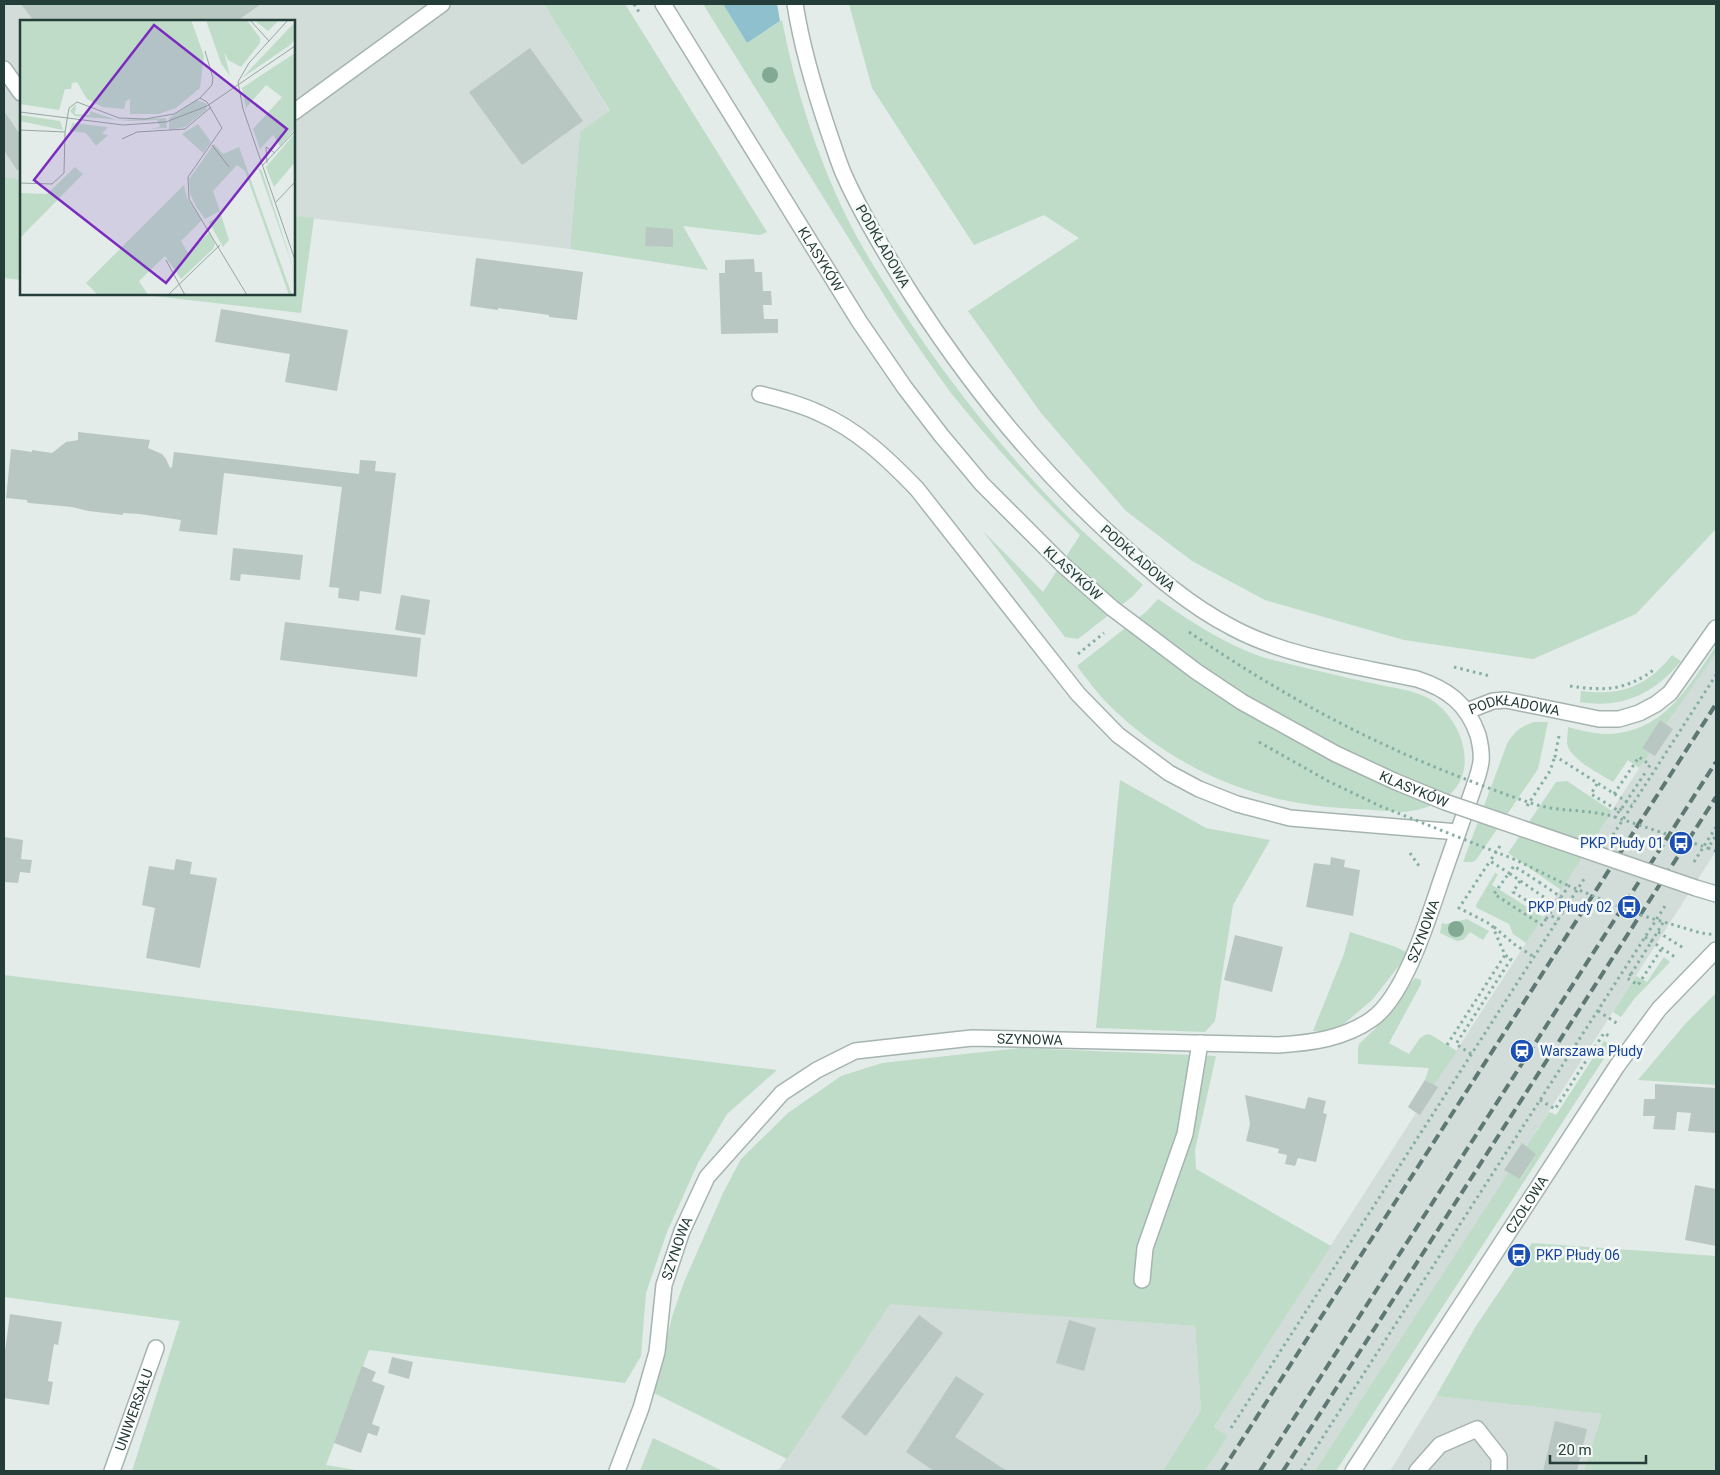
<svg xmlns="http://www.w3.org/2000/svg" width="1720" height="1475" viewBox="0 0 1720 1475" font-family="Roboto,sans-serif">
	<rect width="100%" height="100%" fill="#e3ece9"/>
	<g fill="#d2dcd8">
		<polygon points="4,4 544,4 610,112 580,132 570,249 294,216 294,21 21,21 21,179 4,177"/>
		<polygon points="1716,653 1716,851 1526,1147 1536,1154 1520,1179 1509,1173 1315,1471 1205,1471 1228,1436 1214,1427 1416,1113 1408,1107 1425,1080 1434,1085 1649,753 1642,748 1660,720 1666,723"/>
		<polygon points="890,1303 1195,1326 1201,1410 1163,1471 778,1471"/>
		<polygon points="1436,1396 1522,1405 1602,1414 1584,1471 1390,1471"/>
	</g>
	<g fill="#bedcc8">
		<polygon points="544,4 625,4 767,232 760,235 683,226 708,270 570,249 580,132 610,111"/>
		<path d="M 703,4 L 723,4 L 747,43 L 782,20 C 795,89 817,157 848,220 C 862,248 879,275 896,301 C 945,377 1001,449 1065,514 C 1090,539 1117,562 1143,585 L 1133,596 L 1078,639 L 1065,637 L 982,530 L 1043,592 L 1080,535 C 1035,490 991,443 951,393 C 931,366 912,338 894,311 Z"/>
		<polygon points="849,4 1716,4 1716,529 1636,614 1533,659 1404,640 1265,600 1192,561 1126,511 1041,413 968,311 1079,238 1044,215 974,245 872,88"/>
		<polygon points="4,177 21,179 21,280 4,278"/>
		<polygon points="294,216 314,218 301,313 137,294 294,294"/>
		<path d="M 1158,599 C 1193,623 1224,644 1265,658 C 1302,667 1339,676 1376,684 C 1393,688 1413,690 1428,698 C 1454,712 1473,750 1461,779 C 1451,802 1423,811 1400,812 C 1369,809 1337,809 1305,804 C 1230,792 1162,758 1108,704 C 1097,693 1087,679 1077,666 L 1147,611 Z"/>
		<path d="M 1716,646 L 1716,653 L 1666,724 L 1660,720 L 1642,748 L 1650,753 L 1639,768 L 1628,760 L 1613,782 C 1600,774 1574,761 1568,747 C 1566,742 1568,733 1568,727 C 1579,730 1591,733 1603,734 C 1662,735 1687,689 1716,646 Z"/>
		<path d="M 1672,655 L 1681,661 C 1654,694 1622,709 1580,702 L 1581,691 C 1620,696 1647,687 1672,655 Z"/>
		<path d="M 1534,722 L 1548,722 L 1538,769 L 1476,860 L 1473,862 L 1463,862 L 1507,744 C 1514,732 1521,726 1534,722 Z"/>
		<polygon points="1120,780 1206,828 1270,840 1233,905 1215,1021 1205,1032 1096,1028"/>
		<polygon points="1567,781 1612,811 1561,890 1508,853 1556,782"/>
		<polygon points="1495,873 1498,874 1492,885 1543,917 1526,943 1513,934 1509,924 1477,908 1476,905"/>
		<polygon points="1467,919 1489,931 1483,940 1470,932 1463,940 1457,941 1440,933 1442,923 1446,924"/>
		<polygon points="1350,932 1393,946 1409,953 1372,1000 1333,1033 1313,1031 1344,954"/>
		<polygon points="1664,957 1670,962 1634,999 1621,1017 1613,1012 1636,976 1647,982"/>
		<polygon points="4,975 777,1070 727,1114 698,1163 667,1232 646,1293 641,1356 625,1383 369,1350 326,1465 362,1471 132,1471 180,1321 4,1297"/>
		<polygon points="1415,978 1421,980 1421,984 1389,1043 1409,1054 1420,1038 1427,1034 1431,1035 1457,1051 1434,1085 1425,1080 1429,1068 1358,1064 1358,1050 1359,1044 1376,1028"/>
		<polygon points="1716,993 1716,1085 1638,1080 1686,1023"/>
		<polygon points="1604,1041 1612,1046 1336,1471 1315,1471 1509,1172 1521,1179 1536,1154 1526,1147 1549,1112 1556,1115"/>
		<polygon points="1020,1048 1216,1056 1195,1150 1196,1169 1331,1246 1214,1427 1228,1436 1205,1471 1163,1471 1201,1410 1195,1326 890,1304 787,1459 654,1393 672,1317 684,1282 723,1193 741,1159 788,1113 841,1076 882,1063"/>
		<polygon points="1532,1243 1716,1256 1716,1471 1584,1471 1602,1414 1436,1396 1476,1326"/>
		<polygon points="653,1438 723,1471 640,1471"/>
	</g>
	<polygon fill="#8ec0ce" points="723,4 777,4 780,21 747,43"/>
	<g fill="#b9c7c2">
		<polygon points="21,4 261,4 237,21 34,21"/>
		<polygon points="530,48 583,121 522,165 469,92"/>
		<polygon points="4,111 21,136 21,170 17,170 5,152 4,153"/>
		<polygon points="646,227 673,229 673,247 645,246"/>
		<polygon points="476,258 583,272 577,320 549,317 549,315 498,308 498,310 470,306"/>
		<polygon points="754,259 755,272 762,272 763,291 771,291 772,305 763,305 764,319 778,319 778,333 721,334 719,273 725,273 725,260"/>
		<polygon points="221,309 348,330 337,391 285,382 290,354 215,342"/>
		<polygon points="78,432 150,440 148,448 162,454 166,459 170,468 172,467 174,452 359,474 360,460 376,461 375,471 396,473 381,594 360,591 359,601 338,598 339,588 329,587 342,487 224,473 217,535 179,531 181,520 139,514 123,513 123,515 88,511 72,507 29,503 27,502 27,500 6,498 11,449 32,452 32,450 52,453 66,442 78,440"/>
		<polygon points="233,548 303,555 300,580 241,574 240,581 230,580"/>
		<polygon points="401,595 430,600 425,635 395,630"/>
		<polygon points="285,622 421,638 417,677 280,660"/>
		<polygon points="1660,720 1673,729 1655,756 1642,748"/>
		<polygon points="4,837 23,840 21,859 32,860 30,873 20,872 18,883 4,882"/>
		<polygon points="1331,857 1345,860 1344,867 1360,870 1353,916 1306,907 1314,863 1330,865"/>
		<polygon points="176,859 192,862 190,874 217,878 200,968 146,958 155,908 142,905 149,866 174,870"/>
		<polygon points="1235,935 1283,947 1272,992 1224,980"/>
		<polygon points="1425,1080 1438,1087 1420,1115 1408,1107"/>
		<polygon points="1655,1084 1716,1088 1716,1133 1688,1131 1691,1113 1677,1112 1675,1130 1653,1129 1655,1116 1643,1116 1644,1099 1655,1099"/>
		<polygon points="1245,1095 1305,1109 1308,1097 1326,1101 1323,1113 1327,1114 1316,1162 1298,1158 1295,1166 1285,1164 1287,1155 1278,1153 1279,1149 1246,1141 1250,1124"/>
		<polygon points="1522,1143 1536,1154 1520,1179 1504,1170"/>
		<polygon points="1695,1185 1716,1189 1716,1246 1685,1240"/>
		<polygon points="10,1314 62,1322 58,1345 54,1344 48,1381 53,1382 49,1405 4,1398 4,1359"/>
		<polygon points="919,1315 943,1333 866,1436 841,1417"/>
		<polygon points="1069,1320 1096,1328 1084,1371 1056,1363"/>
		<polygon points="392,1357 413,1362 409,1379 388,1373"/>
		<polygon points="362,1366 376,1372 372,1381 385,1386 372,1424 380,1427 377,1436 368,1433 361,1453 334,1443"/>
		<polygon points="956,1376 984,1394 955,1437 1007,1471 934,1471 906,1452"/>
		<polygon points="1555,1421 1587,1429 1577,1471 1543,1471"/>
	</g>
	<g fill="none" stroke-linecap="round" stroke-linejoin="round">
		<g stroke="#a6b4b0" stroke-width="18">
			<g id="service">
				<polyline points="4,69 21,93"/>
				<polyline points="294,112 442,4"/>
				<polyline points="1142,1280 1145,1248 1185,1134 1200,1043"/>
				<polyline points="1417,1471 1440,1445 1477,1429 1499,1457 1499,1471"/>
			</g>
		</g>
		<g stroke="#a6b4b0" stroke-width="18">
			<g id="minor">
				<path d="M 760,394 C 780,399 800,404 819,413 C 858,430 888,459 917,489 L 1078,694 L 1118,735 L 1169,773 L 1199,789 L 1237,804 L 1290,818 L 1458,832"/>
				<path id="s1" d="M 1467,711 L 1493,701 L 1506,700 L 1599,719 L 1619,719 L 1639,713 L 1656,704 L 1670,693 L 1716,628"/>
				<path id="s2" d="M 112,1471 L 156,1348"/>
				<path id="s3" d="M 617,1471 L 641,1408 L 657,1352 L 664,1285 L 682,1231 L 707,1177 L 782,1093 L 817,1070 L 855,1051 L 972,1038 L 1278,1045 C 1310,1043 1344,1039 1372,1019 C 1405,996 1429,916 1442,878 C 1453,846 1465,813 1476,781 C 1478,775 1480,768 1481,762 C 1482,753 1480,743 1478,735 C 1467,703 1447,689 1417,679 C 1357,666 1287,657 1233,628 C 1188,605 1150,571 1113,537 C 1035,466 970,385 913,297 C 888,258 864,219 845,177 C 839,164 835,150 830,136 C 815,92 802,49 795,4"/>
			</g>
		</g>
		<g stroke="#a6b4b0" stroke-width="18">
			<g id="tertiary">
				<path id="s4" d="M 663,4 L 859,321 L 905,388 L 941,435 L 982,484 L 1062,564"/>
				<polyline points="1696,888 1716,894"/>
				<path id="s5" d="M 1353,1471 L 1617,1066 L 1659,1009 L 1716,950"/>
			</g>
		</g>
		<g stroke="#85aea4" stroke-width="3" stroke-dasharray="2.5 4" stroke-linecap="butt">
			<polyline points="634,4 639,12"/>
			<polyline points="1078,654 1104,633"/>
			<polyline points="1454,667 1490,676"/>
			<path d="M 1570,686 C 1605,691 1626,691 1656,668"/>
			<polyline points="1559,736 1555,756 1632,805"/>
			<polyline points="1597,784 1591,794 1619,811 1622,808"/>
			<polyline points="1614,794 1639,757 1650,765 1647,770"/>
			<polyline points="1527,806 1550,771 1555,756"/>
			<polyline points="1613,835 1716,675"/>
			<polyline points="1715,837 1708,848 1716,851"/>
			<polyline points="1500,846 1490,861 1509,873 1514,866 1539,882"/>
			<polyline points="1410,853 1419,866"/>
			<polyline points="1694,862 1716,827"/>
			<polyline points="1520,881 1513,892 1558,920"/>
			<polyline points="1556,905 1561,897"/>
			<polyline points="1546,919 1542,925 1494,894 1509,873 1564,911"/>
			<polyline points="1494,927 1514,944 1534,957"/>
			<polyline points="1658,932 1685,949"/>
			<polyline points="1655,936 1664,921"/>
			<polyline points="1645,937 1675,957"/>
			<polyline points="1631,974 1627,978 1638,985 1662,948"/>
			<polyline points="1598,1011 1618,1024"/>
			<polyline points="1447,1045 1505,955"/>
			<polyline points="1471,1054 1456,1044 1511,959 1505,955 1492,925 1459,908 1490,861"/>
			<polyline points="1540,1100 1555,1109 1604,1033 1609,1036"/>
			<polyline points="1231,1428 1586,876"/>
			<polyline points="1301,1471 1667,903"/>
		</g>
		<use href="#service" stroke="#fff" stroke-width="15"/>
		<use href="#minor" stroke="#fff" stroke-width="15"/>
		<use href="#tertiary" stroke="#fff" stroke-width="15"/>
		<g stroke="#5e7873" stroke-width="4" stroke-dasharray="10 5" stroke-linecap="butt">
			<polyline points="1222,1471 1716,704"/>
			<polyline points="1260,1471 1716,762"/>
			<polyline points="1283,1471 1716,797"/>
		</g>
		<g stroke="#a6b4b0" stroke-width="18" stroke-linecap="butt">
			<g id="tertiary-bridge">
				<path id="s6" d="M 1062,564 L 1112,608 L 1197,672 L 1242,702 L 1336,754 L 1394,781 L 1445,802 L 1696,888"/>
			</g>
		</g>
		<g stroke="#85aea4" stroke-width="3" stroke-dasharray="2.5 4" stroke-linecap="butt">
			<path d="M 1189,632 C 1280,694 1369,743 1473,782 C 1494,790 1515,798 1537,805 C 1562,812 1589,809 1615,817"/>
			<polyline points="1259,742 1328,781 1380,806 1516,860 1569,886"/>
			<polyline points="1622,808 1647,770"/>
			<polyline points="1619,811 1615,817 1708,848"/>
			<polyline points="1539,882 1561,897 1569,886 1637,914 1701,933 1716,935"/>
			<polyline points="1546,919 1556,905"/>
			<polyline points="1631,974 1655,936"/>
		</g>
		<use href="#tertiary-bridge" stroke="#fff" stroke-width="15"/>
	</g>
	<g fill="#81a994">
		<circle cx="770" cy="75" r="8"/>
		<circle cx="1456" cy="929" r="8"/>
	</g>
	<defs>
		<g id="bus-disc" transform="scale(1.25)"><circle r="9.5" fill="#1a4fb4" stroke="#f4f9f7"/><path d="M-5-6H5V4H4V6H2V4H-2V6H-4V4H-5ZM-3.5-4V0h7V-4ZM-3.5 1.2v1.5H-2V1.2ZM2 1.2v1.5H3.5V1.2Z" fill="#fff"/></g>
		<g id="station-disc" transform="scale(1.25)"><circle r="9.5" fill="#1a4fb4" stroke="#f4f9f7"/><path d="M-3-6H3Q5-6 5-4V2Q5 4 3 4L4.5 6H3L1.5 4h-3L-3 6H-4.5L-3 4Q-5 4-5 2V-4Q-5-6-3-6ZM-3.5-4v3h7v-3ZM-3.5 1v1.5H-2V1ZM2 1v1.5H3.5V1Z" fill="#fff"/></g>
	</defs>
	<g fill-rule="evenodd">
		<use href="#bus-disc" x="1681" y="843"/>
		<use href="#bus-disc" x="1629" y="907"/>
		<use href="#station-disc" x="1522" y="1051"/>
		<use href="#bus-disc" x="1519" y="1255"/>
	</g>
	<g text-anchor="middle" dominant-baseline="central" stroke-width="5" stroke-linejoin="round" paint-order="stroke">
		<g font-size="14" fill="#243d38" stroke="#f4f9f7">
			<text transform="translate(883 246) rotate(60)">PODKŁADOWA</text>
			<text stroke="none"><textPath href="#s4" startOffset="300">KLASYKÓW</textPath></text>
			<text transform="translate(1138 558) rotate(41)">PODKŁADOWA</text>
			<text transform="translate(1073 573) rotate(42)">KLASYKÓW</text>
			<text stroke="none"><textPath href="#s1" startOffset="49">PODKŁADOWA</textPath></text>
			<text stroke="none"><textPath href="#s6" startOffset="420">KLASYKÓW</textPath></text>
			<text stroke="none"><textPath href="#s3" startOffset="1132">SZYNOWA</textPath></text>
			<text stroke="none"><textPath href="#s3" startOffset="682">SZYNOWA</textPath></text>
			<text stroke="none"><textPath href="#s5" startOffset="318">CZOŁOWA</textPath></text>
			<text stroke="none"><textPath href="#s3" startOffset="232">SZYNOWA</textPath></text>
			<text stroke="none"><textPath href="#s2" startOffset="65">UNIWERSAŁU</textPath></text>
		</g>
		<g font-size="14" fill="#164399" stroke="#f4f9f7" text-anchor="end">
			<text x="1664" y="843">PKP Płudy 01</text>
			<text x="1612" y="907">PKP Płudy 02</text>
			<text x="1540" y="1051" text-anchor="start">Warszawa Płudy</text>
			<text x="1536" y="1255" text-anchor="start">PKP Płudy 06</text>
		</g>
	</g>
	<g transform="translate(20 20)">
		<rect width="275" height="275" fill="#e3ece9"/>
		<path d="M 0,0 L 171,0 L 184,36 L 180,68 L 156,88 L 139,94 L 110,94 L 110,79 L 106,81 L 104,89 L 83,87 L 67,79 L 57,62 L 52,63 L 51,69 L 45,69 L 39,90 L 0,84 ZM 186,0 L 227,0 L 240,18 L 240,23 L 221,47 L 208,40 L 204,32 L 210,56 L 201,43 ZM 234,0 L 259,0 L 248,11 ZM 275,2 L 275,19 L 270,25 L 222,58 ZM 275,33 L 275,109 L 260,126 L 253,115 L 240,129 L 233,109 L 262,77 L 246,65 L 226,88 L 222,68 ZM 177,80 L 187,84 L 186,90 L 165,107 L 149,110 L 149,98 ZM 56,85 L 55,94 L 70,95 L 70,91 L 97,100 L 146,98 L 147,108 L 130,109 L 140,107 L 137,100 L 110,101 L 55,96 L 50,91 L 55,85 L 60,85 ZM 0,95 L 40,101 L 43,110 L 0,101 ZM 53,103 L 88,107 L 82,114 L 88,115 L 76,126 L 66,113 L 49,111 ZM 178,104 L 191,122 L 183,133 L 162,114 ZM 275,113 L 275,142 L 254,167 L 246,147 ZM 194,124 L 203,134 L 219,127 L 272,275 L 269,275 L 225,151 L 217,145 L 193,171 L 200,191 L 185,199 L 177,188 L 170,174 L 169,159 ZM 55,147 L 63,154 L 0,218 L 0,173 L 27,174 ZM 238,147 L 242,151 L 275,253 ZM 164,165 L 167,178 L 182,200 L 161,221 L 168,233 L 190,212 L 195,224 L 193,229 L 161,259 L 145,236 L 119,261 L 128,275 L 78,275 L 66,263 ZM 201,195 L 209,220 L 203,227 L 189,202 Z" fill="#bedcc8"/>
		<path fill="none" stroke="#97a6a2" stroke-width="1" d="M 230,0 L 249,21M 268,0 L 229,43 L 218,62 L 223,89 L 275,240M 180,78 L 187,82 L 202,108 L 168,157 L 169,179 L 227,275M 0,92 L 103,105 L 146,102 L 187,86 L 275,26M 0,110 L 45,112 L 49,88 L 57,82 L 99,98 L 125,99 L 154,94 L 180,78 L 192,65 L 193,58 L 185,31M 102,119 L 117,112 L 165,109 L 191,87M 192,125 L 209,147M 247,143 L 246,127 L 255,133M 242,146 L 275,111M 0,163 L 32,164 L 44,153 L 45,112M 256,182 L 275,162M 146,240 L 165,275M 148,275 L 200,225"/>
		<path fill="#7b2cbf" fill-opacity="0.15" stroke="#7b2cbf" stroke-width="2.5" d="M 134,5 L 267,109 L 146,263 L 14,160 Z"/>
		<rect width="275" height="275" fill="none" stroke="#243d38" stroke-width="2.5"/>
	</g>
	<rect width="1720" height="1475" fill="none" stroke="#243d38" stroke-width="10"/>
	<path d="M1550 1455v8h96v-8" fill="none" stroke="#243d38" stroke-width="2.5"/>
	<text x="1558" y="1455" font-size="15" fill="#243d38" stroke="#f4f9f7" stroke-width="4" paint-order="stroke">20 m</text>
</svg>
